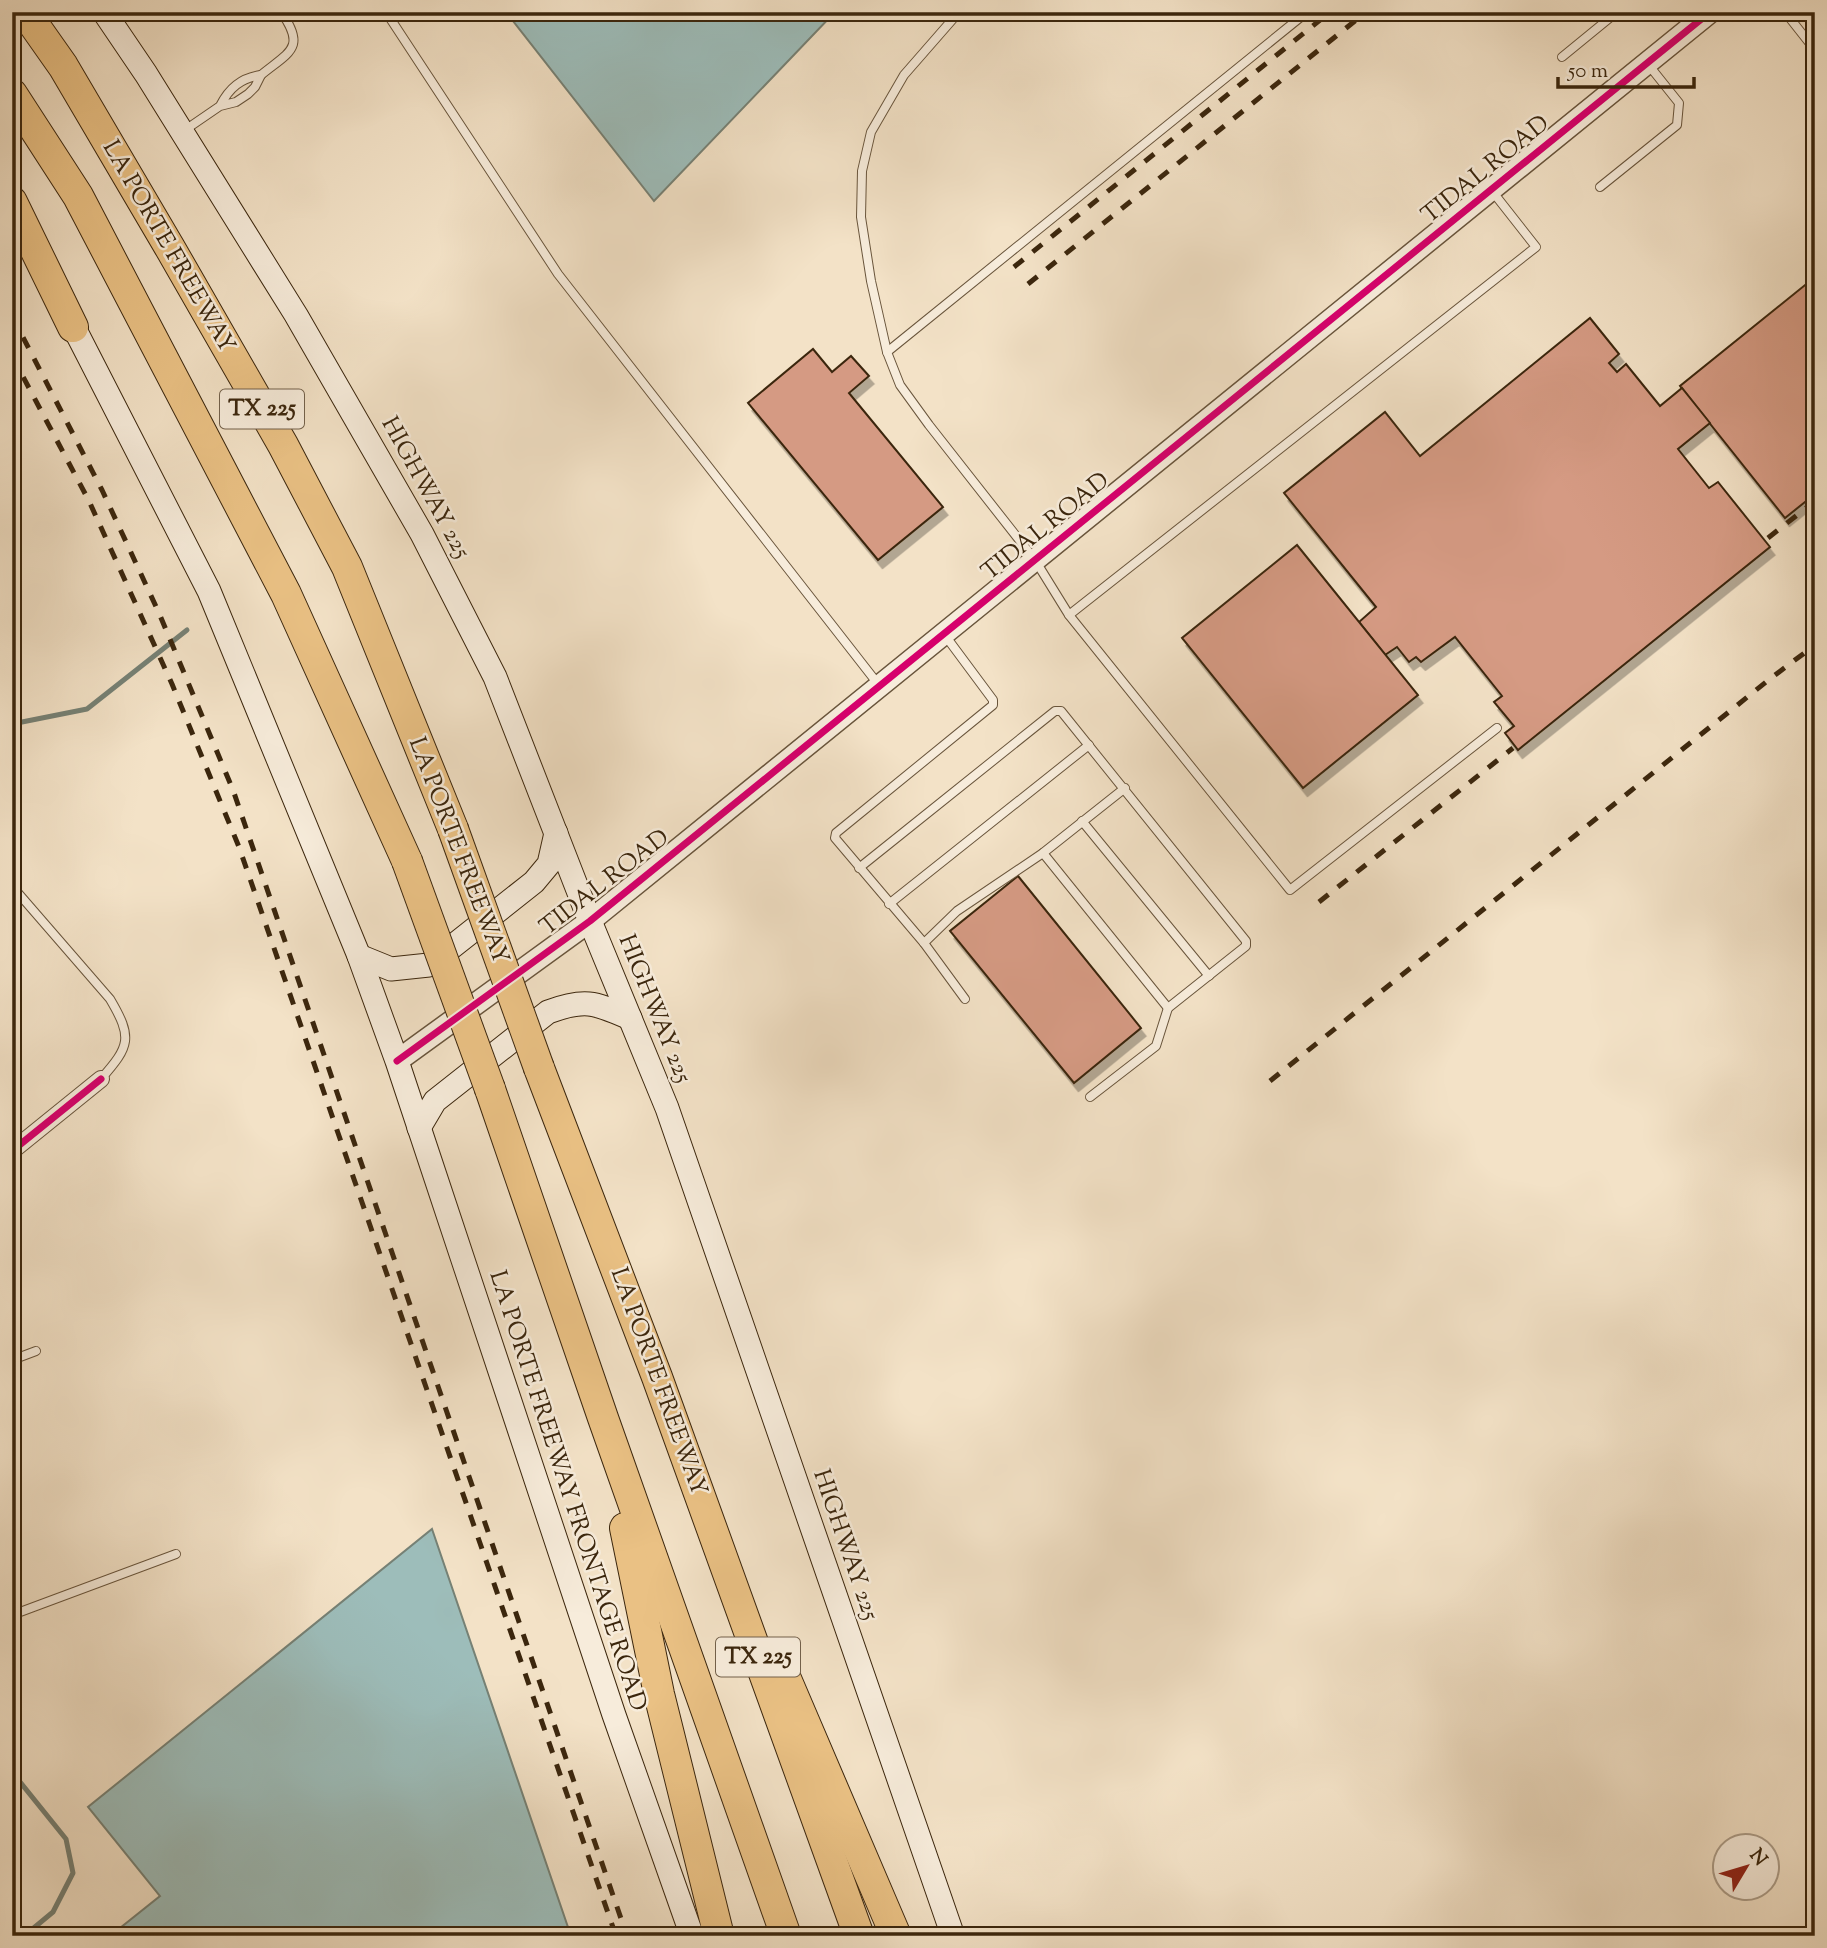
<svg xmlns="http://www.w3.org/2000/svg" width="1827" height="1948" viewBox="0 0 1827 1948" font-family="'Sorts Mill Goudy',serif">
	<defs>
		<filter id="shadow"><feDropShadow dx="4.5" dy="8" stdDeviation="0" flood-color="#0004"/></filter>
	</defs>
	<rect width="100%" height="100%" fill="#f3e2c7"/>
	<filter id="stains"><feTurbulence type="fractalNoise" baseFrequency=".00286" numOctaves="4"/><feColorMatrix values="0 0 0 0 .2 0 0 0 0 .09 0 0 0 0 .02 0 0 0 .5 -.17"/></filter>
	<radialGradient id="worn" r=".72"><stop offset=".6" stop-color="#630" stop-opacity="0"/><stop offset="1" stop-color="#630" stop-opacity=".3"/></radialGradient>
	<g fill="#9dbdba" stroke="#768175" stroke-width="2">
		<polygon points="506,12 835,12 654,201"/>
		<polygon points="432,1529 571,1936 110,1936 160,1896 88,1807"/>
	</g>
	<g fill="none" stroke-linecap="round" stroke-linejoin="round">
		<g stroke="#768175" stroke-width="5">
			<polyline points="12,724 87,709 187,630"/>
			<polyline points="12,1772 66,1839 73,1873 53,1912 24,1936"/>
		</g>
	</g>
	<g fill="#d59a83" stroke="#3b260d" stroke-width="2" filter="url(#shadow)">
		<polygon points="1815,277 1815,494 1785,518 1680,386"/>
		<polygon points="1590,318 1619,354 1609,363 1617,372 1626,364 1660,406 1682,388 1710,423 1678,449 1709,488 1718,482 1770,547 1518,750 1505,733 1514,726 1494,702 1502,696 1455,637 1421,662 1416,657 1409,662 1397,647 1385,655 1359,622 1376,607 1284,493 1385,412 1420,456"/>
		<polygon points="813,349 832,372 851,356 869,376 849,393 943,507 878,560 748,403"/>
		<polygon points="1297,545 1418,695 1303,788 1182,638"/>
		<polygon points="1018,876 1141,1028 1074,1083 950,931"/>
	</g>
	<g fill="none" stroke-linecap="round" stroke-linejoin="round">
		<g stroke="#69553c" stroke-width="10">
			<g id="service">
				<polyline points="386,12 558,274 878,684"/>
				<polyline points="1307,12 887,352 900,385 929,425 1035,560 1069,615 1290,890 1497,728"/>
				<polyline points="1785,12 1815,50"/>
				<polyline points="1562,57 1617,12"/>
				<path d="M 261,75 C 289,52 307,48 281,12"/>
				<path d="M 185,130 L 220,106 L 236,102 L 248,94 L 255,87 L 261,75 C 241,78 229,88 220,106"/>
				<polyline points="1600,187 1677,125 1679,103 1647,63"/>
				<polyline points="887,352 871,281 861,217 862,171 871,132 904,75 959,12"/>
				<polyline points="1069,615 1536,247 1492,191"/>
				<polyline points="944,634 993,700 993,705 836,833 835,838 924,943 965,999"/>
				<polyline points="1082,821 1209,976"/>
				<polyline points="859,868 1055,711 1061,711 1246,941 1246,946 1168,1008 1043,853"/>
				<path d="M 12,886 L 110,999 C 133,1038 130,1046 101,1079"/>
				<polyline points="889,904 1089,745"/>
				<polyline points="924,943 957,911 1043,853 1125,788"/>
				<polyline points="1090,1097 1156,1046 1168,1008"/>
				<polyline points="12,1360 36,1351"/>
				<polyline points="12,1615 176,1554"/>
			</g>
		</g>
		<g stroke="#69553c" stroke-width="18">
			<polyline id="minor" points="12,1151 101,1079"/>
		</g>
		<g stroke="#69553c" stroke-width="24">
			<polyline id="tertiary" points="397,1061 590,921 1710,12"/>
		</g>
		<g stroke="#3b260d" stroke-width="25">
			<g id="secondary">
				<polyline points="104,12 146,74 296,315 422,534 495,677 590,921 667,1108 953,1936"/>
				<polyline points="67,314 209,591 359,956 397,1061 614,1715 692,1936"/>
				<polyline points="359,956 391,969 429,965 534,882 549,864 556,833"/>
				<path d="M 419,1128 L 435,1101 L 548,1012 C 586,998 595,1003 630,1018"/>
			</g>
		</g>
		<g stroke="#3b260d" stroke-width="32">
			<g id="motorway">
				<polyline points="25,12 63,66 170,248 283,445 347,567 453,829"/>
				<polyline points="12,94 78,196 286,594 407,861"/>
				<polyline points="12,202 73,327"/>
				<polyline points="539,1068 657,1377 859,1936"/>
				<polyline points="490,1089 603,1418 786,1936"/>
				<polyline points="625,1528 659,1694 719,1936"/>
				<polyline points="786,1679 896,1936"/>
			</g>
		</g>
		<use href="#service" stroke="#f7ecdb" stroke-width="8"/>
		<use href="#minor" stroke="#f7ecdb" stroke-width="16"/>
		<use href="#tertiary" stroke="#f7ecdb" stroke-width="21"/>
		<use href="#secondary" stroke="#f7ecdb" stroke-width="23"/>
		<use href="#motorway" stroke="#eac184" stroke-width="30"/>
		<g stroke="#3b260d" stroke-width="5" stroke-dasharray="12 12" stroke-linecap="butt">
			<polyline points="1014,267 1330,12"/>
			<polyline points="1028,284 1366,12"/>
			<polyline points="12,316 102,490 159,613 233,790 627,1936"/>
			<polyline points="12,356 89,501 172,684 239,847 616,1936"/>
			<polyline points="1768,538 1815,501"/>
			<polyline points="1319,902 1513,748"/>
			<polyline points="1270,1081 1771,678 1815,645"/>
		</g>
		<g stroke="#3b260d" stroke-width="32" stroke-linecap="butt">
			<g id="motorway-bridge">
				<polyline points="453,829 539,1068"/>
				<polyline points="407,861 490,1089"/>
			</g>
		</g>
		<use href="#motorway-bridge" stroke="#eac184" stroke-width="30"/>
		<g stroke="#f7ecdb" stroke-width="11">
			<g id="cycleway">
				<polyline points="397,1061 590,921 1710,12"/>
				<polyline points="12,1151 101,1079"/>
			</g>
		</g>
		<use href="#cycleway" stroke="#d6006c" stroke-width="7"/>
	</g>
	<g text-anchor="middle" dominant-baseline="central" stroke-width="5" stroke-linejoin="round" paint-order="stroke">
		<g fill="#f7ecdb" stroke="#73614b" stroke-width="2">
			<rect x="220" y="389.5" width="84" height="39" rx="5"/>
			<rect x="716" y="1637.5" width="84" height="39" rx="5"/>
		</g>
		<g font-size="23" font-weight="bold" fill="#3b260d">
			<text x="262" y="409">TX 225</text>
			<text x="758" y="1657">TX 225</text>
		</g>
		<g font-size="24" fill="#3b260d" stroke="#f7ecdb">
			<text transform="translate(1486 170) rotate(-39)">TIDAL ROAD</text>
			<text transform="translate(168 247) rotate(60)">LA PORTE FREEWAY</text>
			<text transform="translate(425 488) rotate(61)">HIGHWAY 225</text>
			<text transform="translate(1046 527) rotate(-39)">TIDAL ROAD</text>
			<text transform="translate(458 851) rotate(69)">LA PORTE FREEWAY</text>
			<text transform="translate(605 883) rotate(-38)">TIDAL ROAD</text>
			<text transform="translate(654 1009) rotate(68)">HIGHWAY 225</text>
			<text transform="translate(658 1382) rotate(70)">LA PORTE FREEWAY</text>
			<text transform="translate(567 1491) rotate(72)">LA PORTE FREEWAY FRONTAGE ROAD</text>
			<text transform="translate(845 1545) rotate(71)">HIGHWAY 225</text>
		</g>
	</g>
	<rect width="1827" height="1948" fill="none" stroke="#f3e2c7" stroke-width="42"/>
	<rect x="14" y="14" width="1799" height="1920" fill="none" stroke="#3b260d" stroke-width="3.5"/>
	<rect x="21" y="21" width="1785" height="1906" fill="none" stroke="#3b260d" stroke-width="2"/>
	<g transform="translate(1746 1867) rotate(52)"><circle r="33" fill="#f7ecdb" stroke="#ac9d89" stroke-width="2"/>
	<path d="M0-5L12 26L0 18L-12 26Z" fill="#8f2418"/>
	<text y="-10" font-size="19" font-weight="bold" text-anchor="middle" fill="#3b260d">N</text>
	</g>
	<path d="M1558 77v10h136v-10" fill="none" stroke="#3b260d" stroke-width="3.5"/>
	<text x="1568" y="77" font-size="21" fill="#3b260d" stroke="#f7ecdb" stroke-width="5" paint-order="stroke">50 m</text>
	<rect width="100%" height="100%" filter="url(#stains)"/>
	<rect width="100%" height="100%" fill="url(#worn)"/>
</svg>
